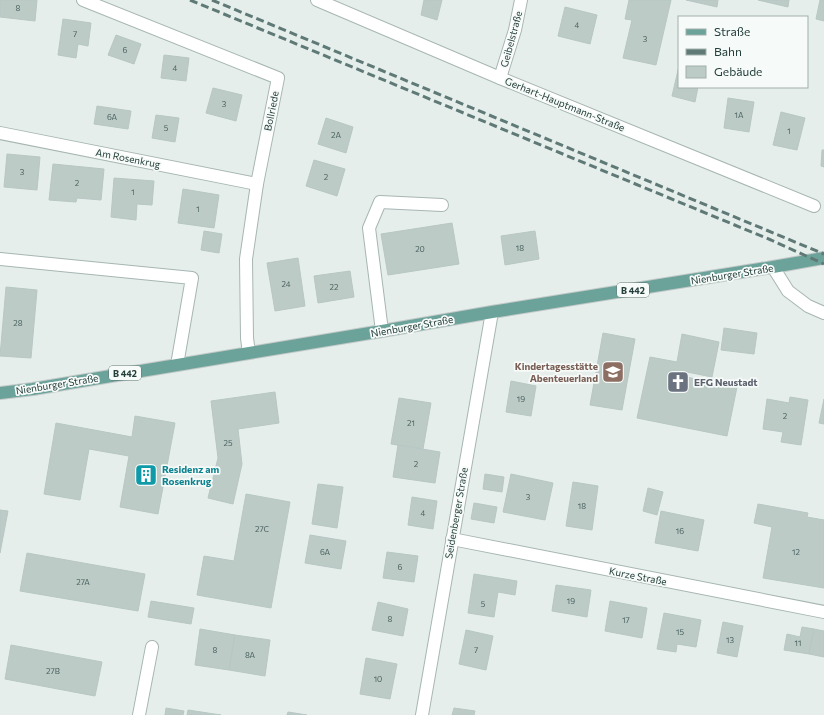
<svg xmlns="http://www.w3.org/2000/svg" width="824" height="715" viewBox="0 0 824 715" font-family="Commissioner,sans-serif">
	<rect width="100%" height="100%" fill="#e5eeeb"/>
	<g fill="#bdcbc7" stroke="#b7c7c3">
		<polygon points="0,0 37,0 35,21 0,17"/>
		<polygon points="424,0 442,0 437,20 421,15"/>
		<polygon points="629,0 671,0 656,65 623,58 632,20 625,19"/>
		<polygon points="686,0 718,0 717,7"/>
		<polygon points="758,0 789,0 788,7"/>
		<polygon points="820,0 824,0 824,21 816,19"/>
		<polygon points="565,7 597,15 590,44 558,36"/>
		<polygon points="63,19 91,23 88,46 78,44 76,58 58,55"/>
		<polygon points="116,35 141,44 134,64 108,55"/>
		<polygon points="164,55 189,58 186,81 161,78"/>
		<polygon points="679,66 679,87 698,87 695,102 672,96"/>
		<polygon points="213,88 242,95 236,121 206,113"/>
		<polygon points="728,98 754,102 749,132 724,128"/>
		<polygon points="97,106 131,111 128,129 94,124"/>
		<polygon points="781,112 805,118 797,150 773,145"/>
		<polygon points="156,115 179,118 175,142 152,138"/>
		<polygon points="326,118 353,127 346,153 318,144"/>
		<polygon points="822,150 824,150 824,167 821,166"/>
		<polygon points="7,154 40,157 37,190 4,187"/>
		<polygon points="314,160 345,169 337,196 306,186"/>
		<polygon points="53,164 104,169 101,200 77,198 76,202 49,200"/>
		<polygon points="114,178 154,181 152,205 137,204 136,220 111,217"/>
		<polygon points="183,189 219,195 214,228 178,223"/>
		<polygon points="452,223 459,264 388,275 381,234"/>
		<polygon points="204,231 222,234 219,253 201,250"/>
		<polygon points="535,231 539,259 505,265 501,236"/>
		<polygon points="298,258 305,306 275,311 267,263"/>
		<polygon points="350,271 354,297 318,303 314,276"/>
		<polygon points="6,287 37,290 31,358 0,356"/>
		<polygon points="724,328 757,333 754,354 721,350"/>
		<polygon points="603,333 635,339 622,410 590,405"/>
		<polygon points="682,334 719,342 712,377 687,372 686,377 737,387 727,436 637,418 650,357 677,362"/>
		<polygon points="511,381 536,386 531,416 506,412"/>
		<polygon points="275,392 279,423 238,429 242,464 233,504 208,498 218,458 211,401"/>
		<polygon points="790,397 808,400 801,445 781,442 783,432 763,429 767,399 789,403"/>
		<polygon points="399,398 431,403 423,449 391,444"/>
		<polygon points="824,399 824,424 819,423"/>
		<polygon points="135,416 175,423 158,514 120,507 129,456 89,449 80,500 44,494 56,423 132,437"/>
		<polygon points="398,445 440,452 435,483 393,477"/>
		<polygon points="485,474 504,477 502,492 483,489"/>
		<polygon points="511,474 553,483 545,520 503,512"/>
		<polygon points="573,482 598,486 592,530 566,526"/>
		<polygon points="318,484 343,487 337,528 312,524"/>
		<polygon points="648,488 663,492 657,515 643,511"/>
		<polygon points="246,494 290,502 271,608 197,595 204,556 234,561"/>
		<polygon points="412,497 437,501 433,529 408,525"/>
		<polygon points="474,503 497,507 494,523 471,519"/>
		<polygon points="758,504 808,513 807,517 824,520 824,588 763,578 772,527 754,523"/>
		<polygon points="0,510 8,511 0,553"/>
		<polygon points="661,511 704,520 698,551 655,543"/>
		<polygon points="310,535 346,541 341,569 305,563"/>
		<polygon points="387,552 418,556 414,582 383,578"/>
		<polygon points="27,553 145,574 138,611 20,591"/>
		<polygon points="474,574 517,581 515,595 498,592 494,617 468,613"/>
		<polygon points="556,585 591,590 587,617 552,611"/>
		<polygon points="151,601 194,608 191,624 148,617"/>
		<polygon points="610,601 647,608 642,638 605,631"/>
		<polygon points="378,602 408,609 403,636 372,630"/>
		<polygon points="664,613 701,620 696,647 677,644 676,652 657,649"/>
		<polygon points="723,622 743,626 737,657 717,653"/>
		<polygon points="802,627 814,629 809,654 784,650 787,634 800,637"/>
		<polygon points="200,629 235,635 229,670 195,665"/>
		<polygon points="814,629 824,631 824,657 809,654"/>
		<polygon points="466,630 493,636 486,670 459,664"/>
		<polygon points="235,635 270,640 265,676 229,670"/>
		<polygon points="11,645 102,662 95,696 5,679"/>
		<polygon points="366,658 397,664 390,699 360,694"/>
		<polygon points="166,708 184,711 183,715 165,715"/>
		<polygon points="454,708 475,711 474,715 452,715"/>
		<polygon points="188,710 221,715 187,715"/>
		<polygon points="288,712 307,715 287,715"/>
	</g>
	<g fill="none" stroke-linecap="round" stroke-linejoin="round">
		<g stroke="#a7b6b3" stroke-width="14">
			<g id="minor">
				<polyline points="83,0 278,78 257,184 246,259 247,338 249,353"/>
				<polyline points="317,0 500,78 814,206"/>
				<polyline points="500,78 515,30 521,0"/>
				<polyline points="0,133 257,184"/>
				<polyline points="0,259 192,278 177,365"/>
				<polyline points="773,267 788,291 808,306 824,313"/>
				<polyline points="382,331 369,228 380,202 442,205"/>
				<polyline points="452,539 824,612"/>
				<polyline points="139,715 152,647"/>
				<polyline points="422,715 492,312"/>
			</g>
		</g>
		<g stroke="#c2c9c8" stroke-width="14">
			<polyline id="major" points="0,393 33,389 382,331 492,312 773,267 824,258"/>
		</g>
		<use href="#minor" stroke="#fff" stroke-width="12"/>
		<use href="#major" stroke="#6ba29a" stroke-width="12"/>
		<g stroke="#5f7a76" stroke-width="3" stroke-dasharray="8 4" stroke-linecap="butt">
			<polyline points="190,0 771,240 824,264"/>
			<polyline points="212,0 824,254"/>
		</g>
	</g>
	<defs>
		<g id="school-square" transform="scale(1.15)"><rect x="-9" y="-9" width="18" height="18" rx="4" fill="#8d6e63" stroke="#f6faf8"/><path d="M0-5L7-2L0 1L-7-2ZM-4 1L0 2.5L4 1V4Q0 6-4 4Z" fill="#fff"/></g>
		<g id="church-square" transform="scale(1.15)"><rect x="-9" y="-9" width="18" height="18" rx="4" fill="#6b7280" stroke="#f6faf8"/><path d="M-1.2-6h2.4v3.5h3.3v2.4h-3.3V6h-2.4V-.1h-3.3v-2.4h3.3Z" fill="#fff"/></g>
		<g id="building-square" transform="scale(1.15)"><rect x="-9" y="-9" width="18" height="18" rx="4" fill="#0f9aa8" stroke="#f6faf8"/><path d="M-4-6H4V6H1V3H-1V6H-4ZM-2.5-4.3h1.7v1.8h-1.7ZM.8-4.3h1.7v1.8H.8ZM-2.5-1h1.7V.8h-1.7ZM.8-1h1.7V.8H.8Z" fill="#fff"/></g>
	</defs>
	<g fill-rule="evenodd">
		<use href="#school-square" x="613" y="372"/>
		<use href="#church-square" x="678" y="382"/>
		<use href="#building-square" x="146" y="475"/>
	</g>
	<g text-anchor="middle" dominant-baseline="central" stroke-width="3.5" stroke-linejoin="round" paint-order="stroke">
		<g font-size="8" fill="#4a625e">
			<text x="18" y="8">8</text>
			<text x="577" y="25">4</text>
			<text x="75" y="34">7</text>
			<text x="645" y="39">3</text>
			<text x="125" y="50">6</text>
			<text x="175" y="68">4</text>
			<text x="224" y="104">3</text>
			<text x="739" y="115">1A</text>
			<text x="112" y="117">6A</text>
			<text x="166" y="128">5</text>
			<text x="789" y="131">1</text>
			<text x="336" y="135">2A</text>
			<text x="22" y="172">3</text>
			<text x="326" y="177">2</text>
			<text x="77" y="183">2</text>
			<text x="133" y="192">1</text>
			<text x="198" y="209">1</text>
			<text x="520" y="248">18</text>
			<text x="420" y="249">20</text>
			<text x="286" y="284">24</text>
			<text x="334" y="287">22</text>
			<text x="18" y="323">28</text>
			<text x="521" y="399">19</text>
			<text x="785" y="416">2</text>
			<text x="411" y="423">21</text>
			<text x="228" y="443">25</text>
			<text x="416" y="464">2</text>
			<text x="528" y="497">3</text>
			<text x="582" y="506">18</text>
			<text x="423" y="513">4</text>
			<text x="262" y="529">27C</text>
			<text x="680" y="531">16</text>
			<text x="325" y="552">6A</text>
			<text x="796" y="552">12</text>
			<text x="400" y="567">6</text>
			<text x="83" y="582">27A</text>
			<text x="571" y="601">19</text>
			<text x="483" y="604">5</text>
			<text x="390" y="619">8</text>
			<text x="626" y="620">17</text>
			<text x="680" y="632">15</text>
			<text x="730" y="640">13</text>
			<text x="798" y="643">11</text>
			<text x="215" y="650">8</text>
			<text x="476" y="650">7</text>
			<text x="250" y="655">8A</text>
			<text x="53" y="671">27B</text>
			<text x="378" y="679">10</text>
		</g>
		<g fill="#f6faf8" stroke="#637774" stroke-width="1">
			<rect x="617" y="283" width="32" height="14" rx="3"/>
			<rect x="109" y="366" width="32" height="14" rx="3"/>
		</g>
		<g font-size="9" font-weight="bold" fill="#243f3b">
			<text x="633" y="290">B 442</text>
			<text x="125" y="373">B 442</text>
		</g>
		<g font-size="10" fill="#243f3b" stroke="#f6faf8">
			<text transform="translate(511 39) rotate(-75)">Geibelstraße</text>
			<text transform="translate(565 104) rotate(22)">Gerhart-Hauptmann-Straße</text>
			<text transform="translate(271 111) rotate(-79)">Bollriede</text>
			<text transform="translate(128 158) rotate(11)">Am Rosenkrug</text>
			<text transform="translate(732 274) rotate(-9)">Nienburger Straße</text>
			<text transform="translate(412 326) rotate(-10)">Nienburger Straße</text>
			<text transform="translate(57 384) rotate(-9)">Nienburger Straße</text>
			<text transform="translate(456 513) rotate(-80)">Seidenberger Straße</text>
			<text transform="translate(638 576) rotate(11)">Kurze Straße</text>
		</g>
		<g font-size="10" font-weight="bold" fill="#785e54" stroke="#f6faf8" text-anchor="end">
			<text x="598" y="366">Kindertagesstätte<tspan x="598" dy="12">Abenteuerland</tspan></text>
		</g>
		<g font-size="10" font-weight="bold" fill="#5b616d" stroke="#f6faf8" text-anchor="start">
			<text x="694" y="382">EFG Neustadt</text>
		</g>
		<g font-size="10" font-weight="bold" fill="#0d838f" stroke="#f6faf8" text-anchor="start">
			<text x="162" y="469">Residenz am<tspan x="162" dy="12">Rosenkrug</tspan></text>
		</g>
	</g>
	<rect x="678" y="16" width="130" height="72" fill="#f6faf8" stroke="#a2afac"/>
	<rect x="686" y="29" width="20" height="6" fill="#6ba29a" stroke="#a2afac"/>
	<text x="714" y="36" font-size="12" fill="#243f3b">Straße</text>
	<rect x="686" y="49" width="20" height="6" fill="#5f7a76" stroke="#a2afac"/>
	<text x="714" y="56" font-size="12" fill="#243f3b">Bahn</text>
	<rect x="686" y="66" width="20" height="12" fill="#bdcbc7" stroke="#a2afac"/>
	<text x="714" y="76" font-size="12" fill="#243f3b">Gebäude</text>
</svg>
